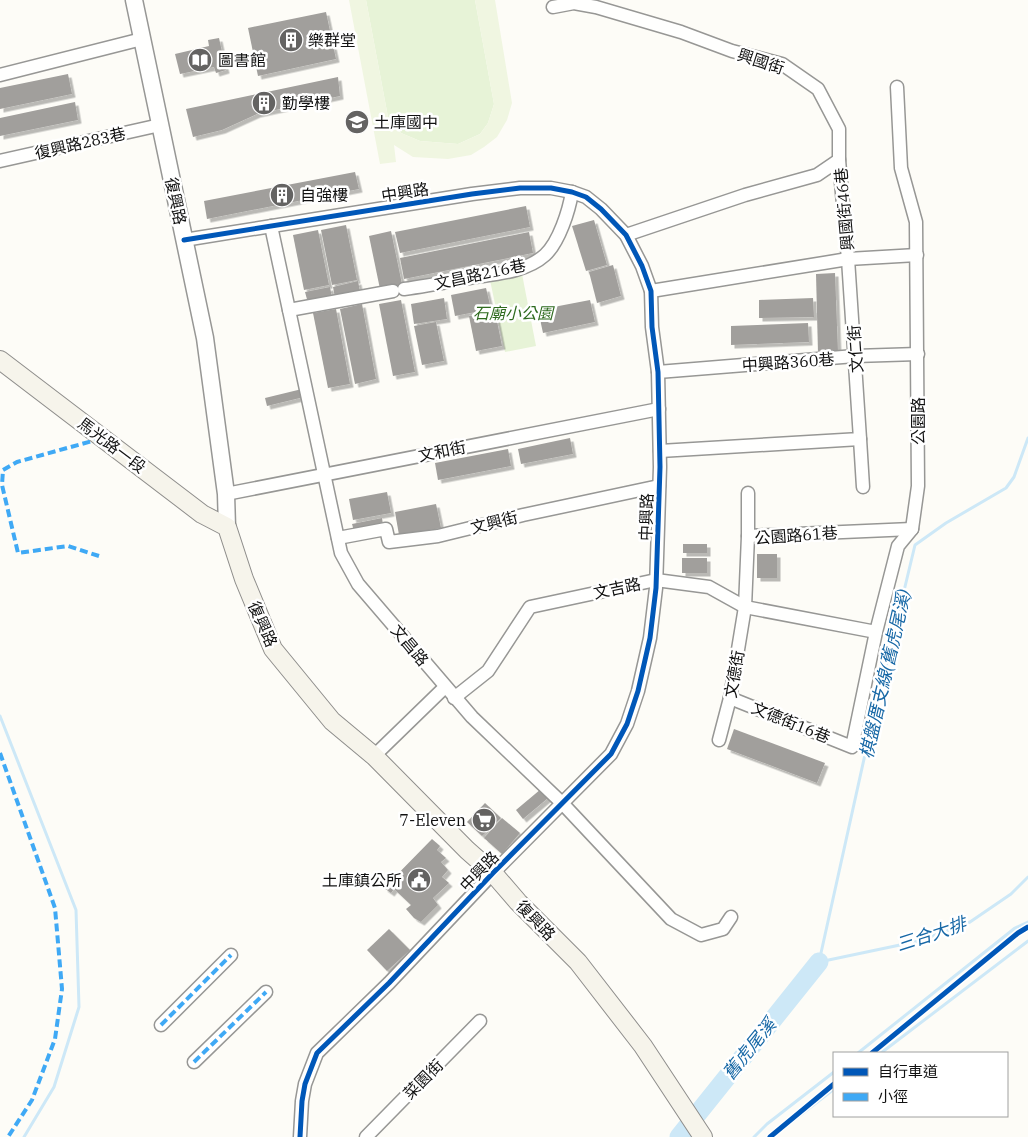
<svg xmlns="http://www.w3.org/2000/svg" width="1028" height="1137" viewBox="0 0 1028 1137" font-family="'IBM Plex Serif','Noto Sans TC',serif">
	<defs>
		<filter id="shadow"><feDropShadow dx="3.5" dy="3.5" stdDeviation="0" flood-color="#0004"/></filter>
	</defs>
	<rect width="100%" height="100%" fill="#fdfcf7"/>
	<g fill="#e7f3d7">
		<polygon points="366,0 475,0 494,104 488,123 480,134 458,144 420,141 401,133 388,117"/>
		<polygon points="522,274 536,346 505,352 490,280"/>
	</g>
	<polygon fill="#f0f6e1" points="349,0 366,0 388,117 401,133 420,141 458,144 480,134 488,123 494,104 475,0 495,0 512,103 507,120 497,137 484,147 471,155 448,159 413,157 394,145 396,162 380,164"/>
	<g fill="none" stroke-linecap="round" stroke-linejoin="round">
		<g stroke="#cde8f7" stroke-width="3">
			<polyline points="1028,438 1014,477 1006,488 946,523 915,545 868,741 819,962 919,941 970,922 1011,894 1028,877"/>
			<polyline points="0,716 76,910 79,1007 54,1087 24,1137"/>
			<polyline points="858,1053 1015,928 1028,922"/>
			<polyline points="881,1053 1028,941"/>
			<polyline points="754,1137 767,1124 834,1072"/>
			<polyline points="772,1137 834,1089"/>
		</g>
		<polyline stroke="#cde8f7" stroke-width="19" points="679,1137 819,962"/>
	</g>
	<g fill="#a19f9c" filter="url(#shadow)">
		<polygon points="326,12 336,59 258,76 248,28"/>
		<polygon points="219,38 226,70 216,73 214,67 180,74 175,54 209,46 208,40"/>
		<polygon points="68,74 72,94 0,109 0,88"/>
		<polygon points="338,77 340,96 257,114 222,130 193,137 186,109"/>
		<polygon points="75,102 78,120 0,136 0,118"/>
		<polygon points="355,172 359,189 207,219 204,201"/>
		<polygon points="526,206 530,227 400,253 395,232"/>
		<polygon points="594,220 607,265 586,271 572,226"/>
		<polygon points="346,225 357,280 332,285 321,230"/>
		<polygon points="318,230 329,285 304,290 293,235"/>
		<polygon points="391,231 402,284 380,289 369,236"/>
		<polygon points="529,232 533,253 404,279 400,258"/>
		<polygon points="613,265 621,296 597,303 589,272"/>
		<polygon points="835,273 838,352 818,353 816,274"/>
		<polygon points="358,281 360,292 335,298 333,287"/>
		<polygon points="330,287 332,298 308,303 305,292"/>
		<polygon points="486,288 491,309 455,316 451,295"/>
		<polygon points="444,298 447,319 414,324 411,304"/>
		<polygon points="813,298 814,317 759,318 759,300"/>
		<polygon points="401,300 415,372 393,376 379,304"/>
		<polygon points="590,300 595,322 543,333 538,310"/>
		<polygon points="362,304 376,379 355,384 340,309"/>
		<polygon points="336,309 350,384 328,388 313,313"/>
		<polygon points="495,311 502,346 476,351 469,316"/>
		<polygon points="436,322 444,361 422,365 414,326"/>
		<polygon points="808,323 809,342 731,345 731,326"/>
		<polygon points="302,389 304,397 267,406 265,398"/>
		<polygon points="570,438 573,454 521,464 518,449"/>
		<polygon points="508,449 511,466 438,480 435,463"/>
		<polygon points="387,492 391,513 353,520 349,499"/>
		<polygon points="436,504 441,528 399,535 395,512"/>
		<polygon points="382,518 383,525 354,531 352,524"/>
		<rect x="683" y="544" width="24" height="9"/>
		<rect x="757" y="554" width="20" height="24"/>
		<rect x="682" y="558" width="25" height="15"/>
		<polygon points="734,729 825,763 817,783 727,749"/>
		<polygon points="541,789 548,798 523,819 516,810"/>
		<polygon points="485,803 501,818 482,836 467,822"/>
		<polygon points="502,818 520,833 502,854 484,838"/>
		<polygon points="432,839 440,846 437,850 446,858 441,862 448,870 442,877 449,883 433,898 438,905 421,922 414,918 406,909 411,905 394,889 391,893 384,888"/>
		<polygon points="389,929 410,950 387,971 367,950"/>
	</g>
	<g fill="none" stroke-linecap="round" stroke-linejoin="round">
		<g stroke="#979795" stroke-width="15">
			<g id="minor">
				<polyline points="553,7 574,3 596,7 681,32 732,51 782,64 818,89 839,129 839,160 817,175 745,195 626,235"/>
				<polyline points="0,75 142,39"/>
				<polyline points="0,161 160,125"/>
				<polyline points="271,226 341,553 358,584 472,717 563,804 671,919 701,935 723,929 731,917"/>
				<polyline points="184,240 472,194 520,188 551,188 572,192 586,197 601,209 626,235 642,266 651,291 652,327 658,372 660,467 656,588 650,638 638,691 627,724 611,754 493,873 389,983 317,1053 305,1084 302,1101 300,1137"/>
				<path d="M 404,289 C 426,286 447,282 469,278 C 493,274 525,273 545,255 C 559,242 569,211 572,192"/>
				<polyline points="651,291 848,259 917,255"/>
				<polyline points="289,310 393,291"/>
				<polyline points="658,372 855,356 918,354"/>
				<polyline points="860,439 863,487"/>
				<polyline points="660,451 860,439 848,259 839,160"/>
				<polyline points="748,493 748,536"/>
				<polyline points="226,494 659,409"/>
				<polyline points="338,538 386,529 389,542 438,536 523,515 659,486"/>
				<polyline points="454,698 488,671 530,607 656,580 709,587 745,607 876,632"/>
				<polyline points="730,698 852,747 876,632 898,546 912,529 918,486 916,222 901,168 897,87"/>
				<polyline points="719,740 730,698 745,607 748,536 912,529"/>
				<polyline points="374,756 445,687"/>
				<polyline points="161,1025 231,955"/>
				<polyline points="194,1062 266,992"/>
				<polyline points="366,1137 480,1021"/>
			</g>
		</g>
		<g stroke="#979795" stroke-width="19">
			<polyline id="tertiary" points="134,0 205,338 226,494 227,527"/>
		</g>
		<g stroke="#8e8d8b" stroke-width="20">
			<polyline id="secondary" points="0,360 202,514 227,527 244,579 273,649 332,721 374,756 467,850 493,873 518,902 578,962 643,1046 703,1137"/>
		</g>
		<use href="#minor" stroke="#fffffe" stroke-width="12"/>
		<use href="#tertiary" stroke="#fffffe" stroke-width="16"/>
		<use href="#secondary" stroke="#f6f4eb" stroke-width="18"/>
		<g stroke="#3fa9f5" stroke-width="4" stroke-dasharray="8 4" stroke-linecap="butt">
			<polyline points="99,556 68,546 18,553 2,485 3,470 17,462 103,438"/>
			<polyline points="0,753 55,908 62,989 55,1039 32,1100 8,1137"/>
			<polyline points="161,1025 231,955"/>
			<polyline points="194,1062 266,992"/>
		</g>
		<g stroke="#fff" stroke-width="8">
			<g id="cycleway">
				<polyline points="184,240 472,194 520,188 551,188 572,192 586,197 601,209 626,235 642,266 651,291 652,327 658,372 660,467 656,588 650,638 638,691 627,724 611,754 493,873 389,983 317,1053 305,1084 302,1101 300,1137"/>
				<polyline points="872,1053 1018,933 1028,927"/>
				<polyline points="770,1137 834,1084"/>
			</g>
		</g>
		<use href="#cycleway" stroke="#0057b8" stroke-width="5"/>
	</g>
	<defs>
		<g id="building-disc" transform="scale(1.25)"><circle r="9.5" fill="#646362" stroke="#fff"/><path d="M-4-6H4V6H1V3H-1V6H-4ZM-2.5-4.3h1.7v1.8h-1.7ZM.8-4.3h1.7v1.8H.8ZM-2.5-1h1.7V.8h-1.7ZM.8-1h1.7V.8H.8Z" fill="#fff"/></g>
		<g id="library-disc" transform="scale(1.25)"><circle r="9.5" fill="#646362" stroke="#fff"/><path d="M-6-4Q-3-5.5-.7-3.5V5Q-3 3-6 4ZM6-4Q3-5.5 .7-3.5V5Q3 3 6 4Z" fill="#fff"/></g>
		<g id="school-disc" transform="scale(1.25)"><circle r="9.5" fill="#646362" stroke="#fff"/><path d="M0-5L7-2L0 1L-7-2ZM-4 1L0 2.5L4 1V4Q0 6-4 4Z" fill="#fff"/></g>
		<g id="supermarket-disc" transform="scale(1.25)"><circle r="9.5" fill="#646362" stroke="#fff"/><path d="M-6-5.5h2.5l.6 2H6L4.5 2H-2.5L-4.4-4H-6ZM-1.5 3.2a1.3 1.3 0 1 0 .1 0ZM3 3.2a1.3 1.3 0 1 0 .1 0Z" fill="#fff"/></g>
		<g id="civic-disc" transform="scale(1.25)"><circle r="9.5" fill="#646362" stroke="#fff"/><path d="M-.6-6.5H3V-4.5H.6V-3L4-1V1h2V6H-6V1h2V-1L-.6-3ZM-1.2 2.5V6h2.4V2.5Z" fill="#fff"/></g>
	</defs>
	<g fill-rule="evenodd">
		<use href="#building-disc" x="291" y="40"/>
		<use href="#library-disc" x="200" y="60"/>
		<use href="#building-disc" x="264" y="103"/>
		<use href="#school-disc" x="357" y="122"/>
		<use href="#building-disc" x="282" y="195"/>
		<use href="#supermarket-disc" x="484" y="820"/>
		<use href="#civic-disc" x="419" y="880"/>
	</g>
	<g text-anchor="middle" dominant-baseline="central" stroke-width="5" stroke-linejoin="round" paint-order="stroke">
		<g font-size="16" fill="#111" stroke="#fff" text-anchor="start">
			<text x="308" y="40">樂群堂</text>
			<text x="218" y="60">圖書館</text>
			<text x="282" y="103">勤學樓</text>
			<text x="374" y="122">土庫國中</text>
			<text x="300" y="195">自強樓</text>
			<text x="466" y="820" text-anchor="end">7-Eleven</text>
			<text x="402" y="880" text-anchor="end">土庫鎮公所</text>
		</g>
		<g font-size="16" fill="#111" stroke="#fff">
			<text transform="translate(761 61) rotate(18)">興國街</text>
			<text transform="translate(80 143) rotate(-13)">復興路283巷</text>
			<text transform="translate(405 192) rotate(-9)">中興路</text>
			<text transform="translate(176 201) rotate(78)">復興路</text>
			<text transform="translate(844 209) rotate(-95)">興國街46巷</text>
			<text transform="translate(480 274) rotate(-12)">文昌路216巷</text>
			<text transform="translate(855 349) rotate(-94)">文仁街</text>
			<text transform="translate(788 362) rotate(-4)">中興路360巷</text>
			<text transform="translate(918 421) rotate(-90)">公園路</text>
			<text transform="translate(112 445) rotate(37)">馬光路一段</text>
			<text transform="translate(442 451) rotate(-11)">文和街</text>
			<text transform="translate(646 517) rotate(-88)">中興路</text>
			<text transform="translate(494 522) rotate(-14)">文興街</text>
			<text transform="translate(796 535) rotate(-4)">公園路61巷</text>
			<text transform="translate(617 588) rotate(-12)">文吉路</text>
			<text transform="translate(263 624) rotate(66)">復興路</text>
			<text transform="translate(410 645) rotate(50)">文昌路</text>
			<text transform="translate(734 674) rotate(-80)">文德街</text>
			<text transform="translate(791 722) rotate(22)">文德街16巷</text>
			<text transform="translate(479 871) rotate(-46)">中興路</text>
			<text transform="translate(536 920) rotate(46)">復興路</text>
			<text transform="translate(423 1079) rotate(-45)">菜園街</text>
		</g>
		<g font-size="16" font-style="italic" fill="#2f6b1f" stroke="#fff">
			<text x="513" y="313">石廟小公園</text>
		</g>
		<g font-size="18" font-style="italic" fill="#1768a6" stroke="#fff">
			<text transform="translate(885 674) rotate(-77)">棋盤厝支線(舊虎尾溪)</text>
			<text transform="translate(931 934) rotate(-18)">三合大排</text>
			<text transform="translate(749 1049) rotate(-51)">舊虎尾溪</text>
		</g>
	</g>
	<rect x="833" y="1052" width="175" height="65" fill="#ffffff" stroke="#a0a0a0"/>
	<rect x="843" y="1068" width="25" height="8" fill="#0057b8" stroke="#a0a0a0"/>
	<text x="878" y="1077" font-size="15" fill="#111111">自行車道</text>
	<rect x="843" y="1093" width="25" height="8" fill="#3fa9f5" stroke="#a0a0a0"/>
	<text x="878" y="1102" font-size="15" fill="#111111">小徑</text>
</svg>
